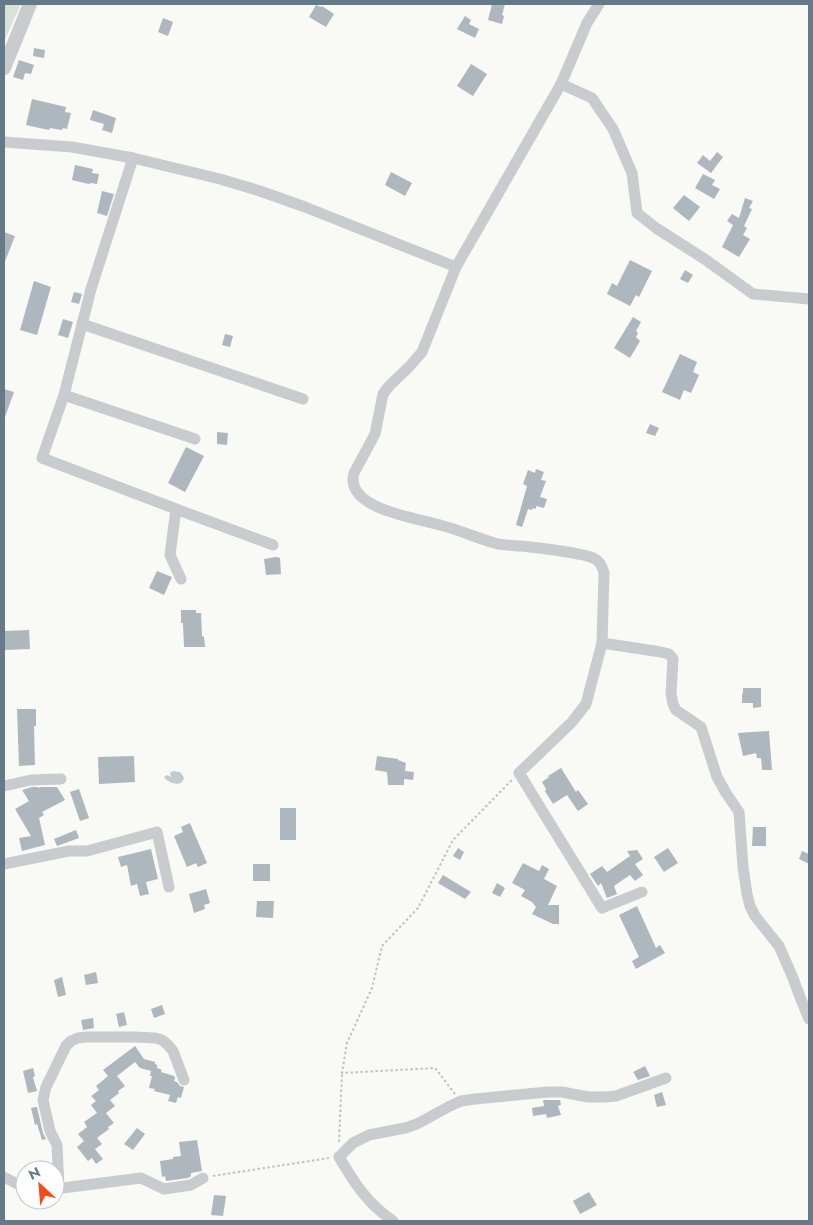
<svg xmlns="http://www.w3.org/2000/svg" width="813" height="1225" viewBox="0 0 813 1225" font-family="Jost,sans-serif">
	<rect width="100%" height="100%" fill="#f9f9f5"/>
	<polygon fill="#dae1d6" points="4,4 21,4 4,42"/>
	<path fill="#c1ccd1" d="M 173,771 L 180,772 L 183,776 L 184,779 L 181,783 C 175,785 167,782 164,777 L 167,775 L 171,777 L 170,773 Z"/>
	<g fill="#aeb7bd">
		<polygon points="492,4 505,4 502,15 504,16 502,24 488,20"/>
		<polygon points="316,5 321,7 322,6 334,14 326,27 309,17"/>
		<polygon points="465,16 471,20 469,24 479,29 475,38 457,29"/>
		<polygon points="163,18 173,22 168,36 158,32"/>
		<polygon points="34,48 45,50 44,58 33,56"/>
		<polygon points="19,60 34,65 31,74 25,73 23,80 13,77"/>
		<polygon points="471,64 487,74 473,96 457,86"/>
		<polygon points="32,99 66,107 65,112 71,113 67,129 63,128 62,130 50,128 49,130 26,125"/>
		<polygon points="93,110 116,118 112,133 102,130 104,124 90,120"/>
		<polygon points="717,152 723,157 711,173 697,163 703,155 710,161"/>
		<polygon points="75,165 93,169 92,173 99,174 97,184 91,183 89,184 72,180"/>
		<polygon points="391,172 412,183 405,196 385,185"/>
		<polygon points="703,174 715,180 712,185 720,189 714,199 695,188"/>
		<polygon points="102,191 114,194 107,216 97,213"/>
		<polygon points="684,195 700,207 689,221 673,208"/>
		<polygon points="745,198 753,201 749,208 752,209 744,226 747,228 743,235 750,239 739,257 722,247 733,225 727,221 732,214 739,218"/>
		<polygon points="4,232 15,236 4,264"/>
		<polygon points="630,260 652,271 639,297 636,295 630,306 607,294 612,283 617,286"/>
		<polygon points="685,270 693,275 688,283 680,279"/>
		<polygon points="34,281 51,287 37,335 20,330"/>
		<polygon points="74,292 82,294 79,304 71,302"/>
		<polygon points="633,317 641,322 636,331 638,333 636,337 640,341 630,358 614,348"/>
		<polygon points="63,319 73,322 68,338 58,335"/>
		<polygon points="225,334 233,336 230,347 222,345"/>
		<polygon points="680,354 697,362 693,372 699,375 691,393 684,390 680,400 662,392"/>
		<polygon points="4,389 14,392 5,417 4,417"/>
		<polygon points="650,424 659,428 655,436 646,433"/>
		<polygon points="217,432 228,433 227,445 217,444"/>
		<polygon points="186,447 204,456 185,492 168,483"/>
		<polygon points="536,469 544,472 541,480 546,481 540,497 547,499 544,508 536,506 536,509 533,508 532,510 528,509 522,527 516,525 527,486 523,484 528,470 535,473"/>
		<polygon points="276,557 280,558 281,574 266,575 264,559"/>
		<polygon points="157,571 172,577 164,595 149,588"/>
		<polygon points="181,610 196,610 196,613 201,613 202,636 204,637 205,647 184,647 183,623 181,623"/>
		<polygon points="29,630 30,649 4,650 4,631"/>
		<polygon points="743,688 761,688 761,707 753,708 753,703 742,703 742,694 743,693"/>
		<polygon points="17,709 36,709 36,726 34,726 35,765 19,766"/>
		<polygon points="769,731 772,770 762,770 761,758 757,758 756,753 743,756 738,733"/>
		<polygon points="134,756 135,782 99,784 98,757"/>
		<polygon points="377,756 398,759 398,760 406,763 405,771 414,772 413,780 404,779 404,785 388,785 387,772 375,770"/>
		<polygon points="561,768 576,792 578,790 588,804 578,811 567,795 553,804 545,791 546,789 542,782 549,777 548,776"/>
		<polygon points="32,787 38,787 39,788 41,787 57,787 65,800 42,812 44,815 39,818 45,845 22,851 19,838 31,836 15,809 29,801 22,790"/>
		<polygon points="79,789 89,818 80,821 70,792"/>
		<rect x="280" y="808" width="16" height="32"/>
		<polygon points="190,823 207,863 198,867 196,863 187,867 174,836 183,832 181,827"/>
		<polygon points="753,827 766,827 766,846 752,846"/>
		<polygon points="76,830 79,838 57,846 54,839"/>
		<polygon points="458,848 464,852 460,860 453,856"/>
		<polygon points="668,848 678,863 664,872 654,857"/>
		<polygon points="151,849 158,879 146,882 149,894 140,896 137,884 131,886 127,865 121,867 118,857"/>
		<polygon points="637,850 643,859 635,864 643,875 635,881 630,875 614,886 617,894 607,898 601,883 598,886 590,874 602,866 607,872 630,856 627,851"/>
		<polygon points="802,851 809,854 809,864 799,859"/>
		<polygon points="523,863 539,871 542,865 549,869 544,879 557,886 548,905 559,905 559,924 553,924 532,914 536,907 532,902 521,896 525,890 512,883"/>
		<rect x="253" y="864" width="17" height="17"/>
		<polygon points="443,875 471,892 465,899 438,883"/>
		<polygon points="497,883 505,888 500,897 492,893"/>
		<polygon points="206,889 210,903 204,905 205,909 194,913 189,894"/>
		<polygon points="257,901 274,901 273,918 256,917"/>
		<polygon points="637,906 656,948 660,945 665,953 636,969 632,961 639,957 619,915"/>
		<polygon points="96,972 98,983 86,985 84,975"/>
		<polygon points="62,977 66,995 58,997 54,980"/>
		<polygon points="162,1005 165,1014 154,1018 151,1009"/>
		<polygon points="124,1012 127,1025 119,1027 116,1014"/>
		<polygon points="93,1018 94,1028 83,1030 81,1020"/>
		<polygon points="135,1046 144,1059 155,1062 155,1064 157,1065 157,1068 162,1070 161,1072 174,1076 175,1078 174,1081 177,1082 180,1086 184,1087 181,1098 178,1097 176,1103 168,1101 170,1095 154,1091 155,1089 149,1088 152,1076 150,1076 151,1071 140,1068 135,1062 117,1076 125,1086 118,1091 119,1093 110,1100 115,1106 106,1113 114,1123 108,1127 109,1129 97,1138 102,1144 95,1149 103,1159 96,1164 92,1158 88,1161 77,1147 84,1141 78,1134 87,1127 84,1122 97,1113 91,1105 96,1101 91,1096 99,1090 96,1086 108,1076 103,1070"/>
		<polygon points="645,1066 650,1076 638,1080 633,1072"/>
		<polygon points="33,1068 35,1076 33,1077 37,1091 28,1093 23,1071"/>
		<polygon points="662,1092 666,1105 657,1107 654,1095"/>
		<polygon points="543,1100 560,1100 561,1105 558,1106 561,1115 547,1118 546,1114 533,1116 532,1108 544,1106"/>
		<polygon points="36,1107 37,1107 43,1133 46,1139 42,1140 37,1124 35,1125 31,1108"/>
		<polygon points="137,1128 145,1134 133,1150 124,1144"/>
		<polygon points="197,1140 202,1171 191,1173 191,1176 188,1178 166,1181 165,1176 162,1177 160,1161 173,1159 173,1157 181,1156 179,1142"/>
		<polygon points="589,1192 597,1205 580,1214 573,1201"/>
		<polygon points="214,1195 226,1196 223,1216 211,1215"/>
	</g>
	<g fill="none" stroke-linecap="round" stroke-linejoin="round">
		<g stroke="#bfc2c4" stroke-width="2" stroke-dasharray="2.5 2.5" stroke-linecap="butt">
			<polyline points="455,1094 435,1068 342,1073 347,1043 372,988 382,946 418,908 453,840 512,780"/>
			<polyline points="339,1142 342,1074"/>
			<polyline points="213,1176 329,1158"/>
		</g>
		<g stroke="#c8cccf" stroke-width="11">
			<polyline points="599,4 587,23 561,84 592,98 613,129 632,173 637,213 656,228 706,260 753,294 809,299"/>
			<path d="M 561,84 L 456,267 L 422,352 L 409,367 L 390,385 L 383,394 L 375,434 L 354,473 C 344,509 417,518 440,525 C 460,530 479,539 498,544 C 506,545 514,546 521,546 C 540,548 559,550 578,554 C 583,555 589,556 593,558 C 600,561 602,566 604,573 L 602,643 L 586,704 L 572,722 L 519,773 L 602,908 L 642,892"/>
			<polyline points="4,142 72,147 133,158 220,179 260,191 305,207 456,267"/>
			<polyline points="133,158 91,289 64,395 42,458 176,509 170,555 181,579"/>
			<polyline points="82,324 303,399"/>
			<polyline points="64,395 195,439"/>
			<polyline points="176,509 273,545"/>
			<polyline points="602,643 661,652 669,654 673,659 671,694 673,704 676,710 701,727 717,777 726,793 739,812 743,867 747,894 750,906 755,916 779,946 793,978 800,997 809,1019"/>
			<polyline points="4,786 31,780 61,779"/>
			<polyline points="4,864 69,851 87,851 157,832 169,887"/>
			<polyline points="4,1177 25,1188"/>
			<polyline points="59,1188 57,1145 50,1131 43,1100 46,1087 66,1046 71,1041 78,1038 86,1037 135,1037 155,1038 162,1040 168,1045 173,1051 184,1080"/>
			<polyline points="55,1189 141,1178 164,1189 191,1185 203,1178"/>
			<path d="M 393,1221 C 367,1203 355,1184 339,1157 L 353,1143 L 369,1135 L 405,1128 L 417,1124 L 450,1106 L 461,1101 L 475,1099 L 548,1092 L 562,1092 L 588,1097 L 605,1097 L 616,1096 L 666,1078"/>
		</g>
		<polyline stroke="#c8cccf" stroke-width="14" points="4,68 30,4"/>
	</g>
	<rect width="813" height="1225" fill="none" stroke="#657989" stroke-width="10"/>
	<g transform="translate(40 1185) rotate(334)"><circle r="24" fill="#ffffff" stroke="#c1c9d0"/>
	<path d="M0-4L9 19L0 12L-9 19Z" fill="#f24e1c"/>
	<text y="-8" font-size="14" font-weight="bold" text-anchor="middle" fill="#657989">N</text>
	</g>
</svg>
